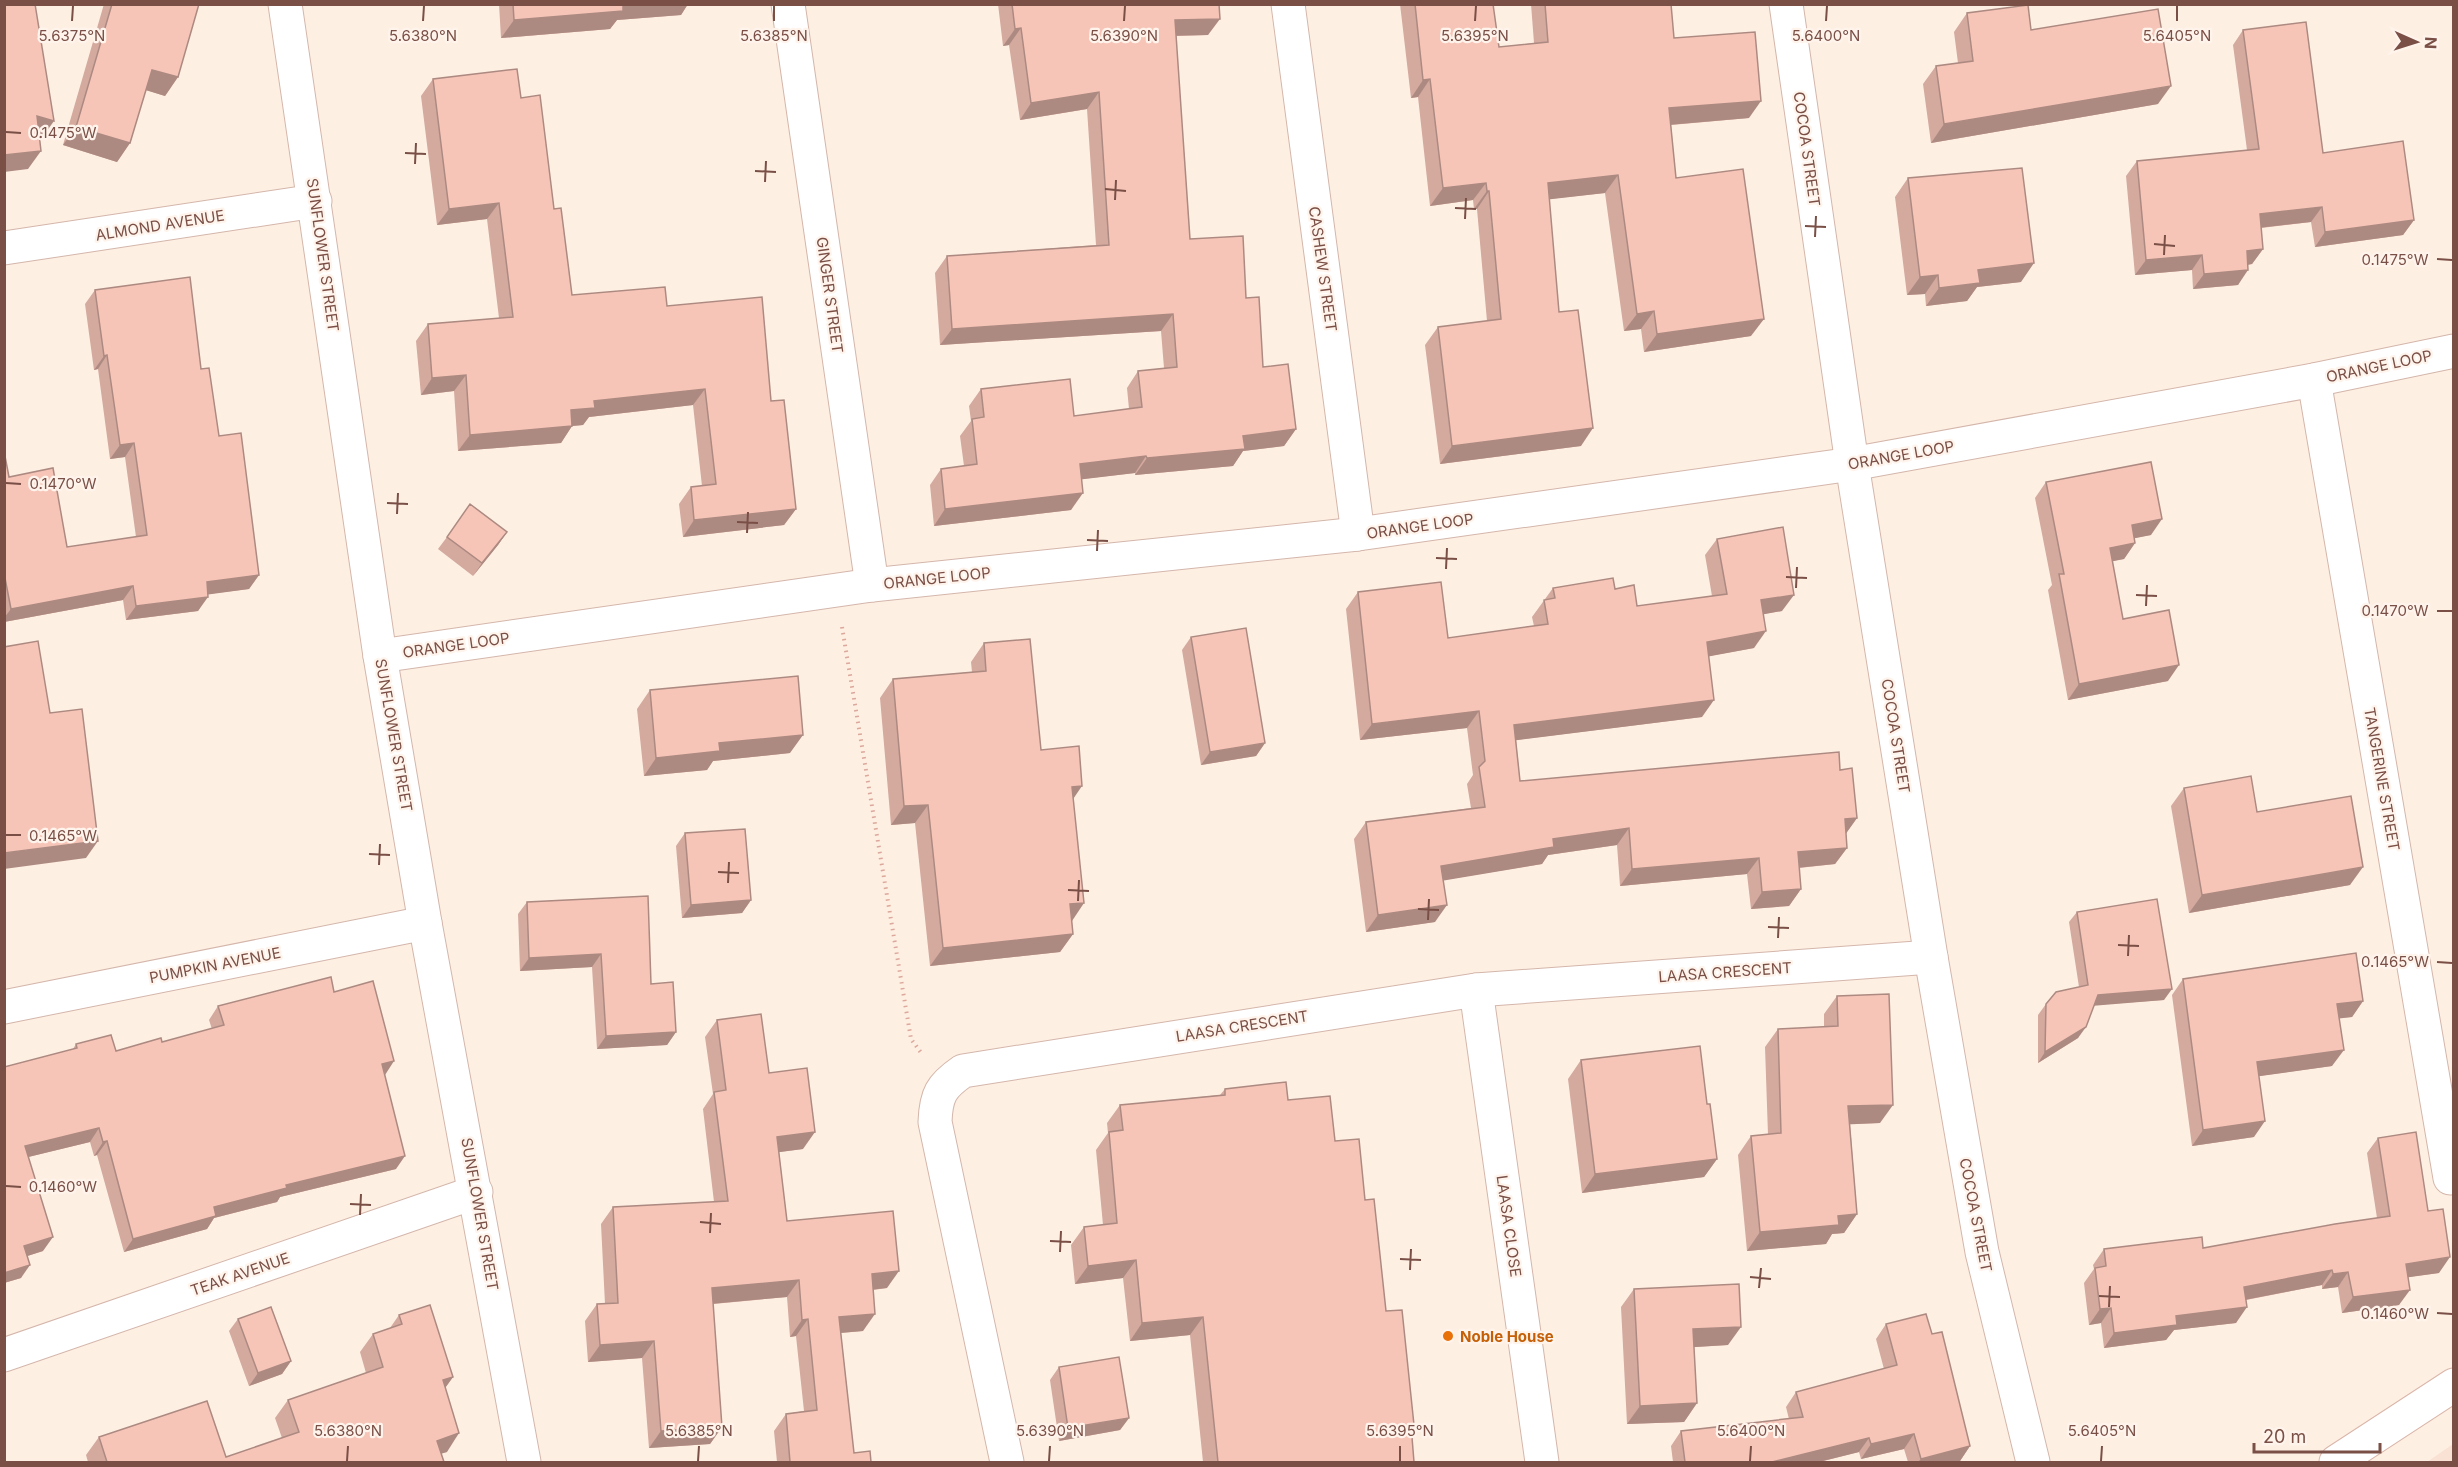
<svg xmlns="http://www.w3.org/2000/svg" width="2458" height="1467" viewBox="0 0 2458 1467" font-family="Inter,sans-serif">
	<rect width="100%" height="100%" fill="#feefe3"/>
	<polygon fill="#f9e2d4" points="2453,1444 2453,1462 2427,1462"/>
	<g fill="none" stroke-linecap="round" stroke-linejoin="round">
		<g stroke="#d4b6ab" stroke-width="35">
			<g id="minor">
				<polyline points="285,4 380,656 425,923 524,1462"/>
				<polyline points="788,4 872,585"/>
				<polyline points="1288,4 1358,534"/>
				<polyline points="1786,4 1852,464 1931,957 1982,1252 2033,1462"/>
				<polyline points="4,248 315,201"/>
				<polyline points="2314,380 2450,1178"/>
				<polyline points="380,656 872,585 1358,534 1852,464 2314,380 2454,351"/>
				<polyline points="1476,990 1542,1462"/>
				<polyline points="4,1007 425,923"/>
				<polyline points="4,1355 476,1192"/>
				<path d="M 1007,1462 L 935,1122 C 936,1095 941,1086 963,1071 L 1476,990 L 1931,957"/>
			</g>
		</g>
		<g stroke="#dab6aa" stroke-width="35">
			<polyline id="secondary" points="2336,1462 2454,1385"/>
		</g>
		<polyline stroke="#dca89b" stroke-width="4" stroke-dasharray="1.5 4.5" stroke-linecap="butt" points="842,627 911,1039 922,1054"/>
		<use href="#minor" stroke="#fff" stroke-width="33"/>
		<use href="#secondary" stroke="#fff" stroke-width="33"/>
	</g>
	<g fill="#d4a99e">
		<polygon points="104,4 199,4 178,77 165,96 146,90 130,143 117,162 63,145"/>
		<polygon points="499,4 688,4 681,15 617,20 610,29 501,38"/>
		<polygon points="998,4 1219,4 1208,35 1176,36 1190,239 1246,298 1263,367 1296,429 1284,446 1243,451 1233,466 1135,475 1135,473 1082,479 1071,510 934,526 930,485 941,469 964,466 960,436 971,421 969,406 981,389 1074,416 1129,409 1127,388 1138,371 1164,368 1161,331 940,345 935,273 947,256 1096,245 1087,109 1020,120 1009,45 1003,46"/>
		<polygon points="1400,4 1493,4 1499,47 1534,43 1531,4 1671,4 1674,38 1749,118 1671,125 1676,178 1751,336 1644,352 1641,329 1624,331 1605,193 1549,199 1559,312 1581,446 1440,464 1425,345 1438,327 1487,321 1477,209 1474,209 1473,200 1430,206 1418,97 1411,98"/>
		<polygon points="1967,13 2031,30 2158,104 1931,143 1923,84 1936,66 1958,63 1954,32"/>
		<polygon points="2243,30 2323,153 2414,220 2403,235 2315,247 2311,222 2261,228 2263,249 2252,264 2248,265 2238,285 2193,289 2192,270 2135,275 2126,176 2137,161 2247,150 2233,45"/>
		<polygon points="433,79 521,98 554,209 572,295 667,306 771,401 796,509 784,525 683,537 679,504 691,487 702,486 693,405 589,417 583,425 572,426 561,443 458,451 454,391 421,395 416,341 428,324 499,318 487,219 437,225 421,96"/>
		<polygon points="1908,178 2021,282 1977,287 1967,301 1926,306 1925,294 1907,295 1895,197"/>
		<polygon points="95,290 201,369 219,436 259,575 249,589 208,594 198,611 126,620 123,600 4,622 4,451 9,477 67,547 136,537 125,457 110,459 98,369 94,370 85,304"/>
		<polygon points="2046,482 2151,535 2134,538 2135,543 2124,559 2112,561 2123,619 2168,681 2068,700 2048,590 2052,585 2035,498"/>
		<polygon points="507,532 498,545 473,576 438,549 447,537"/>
		<polygon points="1717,539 1782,611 1763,614 1754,648 1709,656 1702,717 1516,740 1520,781 1840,770 1857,818 1846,833 1847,848 1835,864 1799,868 1801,889 1789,906 1751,909 1747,874 1620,886 1617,845 1548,855 1542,864 1443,880 1435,922 1366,932 1354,839 1366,822 1471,808 1467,784 1473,775 1467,728 1360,740 1346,609 1358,592 1448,638 1534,626 1532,617 1553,588 1615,589 1637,606 1712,596 1705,555"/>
		<polygon points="1191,637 1265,743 1256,756 1201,765 1182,650"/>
		<polygon points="984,643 1041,750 1074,799 1072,921 1073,934 1060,952 930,966 915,823 891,825 880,698 893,679 972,672 971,662"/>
		<polygon points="650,690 790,753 713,761 707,770 644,776 637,709"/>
		<polygon points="2184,788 2257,812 2350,885 2189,913 2171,806"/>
		<polygon points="685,833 751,900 742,913 682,918 676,846"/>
		<polygon points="527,902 651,984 676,1032 667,1045 597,1049 592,967 520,971 518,914"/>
		<polygon points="2077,912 2164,1000 2094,1005 2078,1038 2038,1063 2038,1015 2046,1004 2079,987 2069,922"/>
		<polygon points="2183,979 2363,1001 2352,1017 2339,1018 2332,1066 2259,1076 2254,1137 2192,1146 2172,995"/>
		<polygon points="2454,982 2454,995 2452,985"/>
		<polygon points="334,992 385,1075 396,1169 280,1197 277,1202 214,1218 207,1229 124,1252 97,1155 94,1156 90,1142 28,1157 43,1251 27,1256 21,1278 4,1283 4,1067 73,1049 76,1044 116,1051 162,1042 212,1029 209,1020 218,1006"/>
		<polygon points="1837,996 1880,1123 1850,1124 1857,1214 1844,1233 1832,1234 1826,1244 1747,1251 1738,1155 1751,1136 1768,1135 1765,1047 1778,1029 1824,1027 1824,1014"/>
		<polygon points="717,1020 769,1073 803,1149 779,1152 787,1221 887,1288 873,1290 863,1331 841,1333 854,1453 871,1462 777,1462 774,1431 786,1414 804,1411 796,1336 790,1337 787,1297 713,1304 722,1427 710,1444 649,1448 642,1358 588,1362 585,1321 597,1304 605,1304 601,1224 613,1207 714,1202 703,1109 713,1094 705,1037"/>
		<polygon points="1581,1060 1707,1104 1717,1159 1704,1177 1582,1193 1568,1079"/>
		<polygon points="1225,1089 1288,1100 1335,1141 1365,1200 1386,1311 1414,1425 1411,1429 1414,1462 1203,1462 1190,1335 1130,1341 1123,1278 1075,1284 1071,1245 1084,1227 1103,1225 1096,1150 1108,1133 1107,1123 1120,1105 1220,1095"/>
		<polygon points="2378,1138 2428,1211 2439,1273 2408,1277 2399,1305 2342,1313 2338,1287 2322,1289 2322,1285 2246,1300 2236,1323 2174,1330 2166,1340 2104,1348 2101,1323 2089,1325 2084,1283 2094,1269 2093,1265 2104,1249 2203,1248 2377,1218 2367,1153"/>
		<polygon points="1634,1289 1728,1345 1694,1347 1697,1403 1684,1422 1627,1424 1621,1307"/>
		<polygon points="399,1315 453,1377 445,1388 447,1452 441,1453 444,1462 88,1462 86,1455 99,1437 226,1457 282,1438 275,1418 288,1400 366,1373 360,1352 373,1334 390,1328"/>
		<polygon points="238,1319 291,1361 282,1374 249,1386 229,1331"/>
		<polygon points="1886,1324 1932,1334 1970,1446 1960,1461 1952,1462 1908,1462 1904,1449 1861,1459 1859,1452 1819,1462 1673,1462 1671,1446 1681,1431 1789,1419 1786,1407 1796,1392 1884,1369 1876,1339"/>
		<polygon points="1059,1367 1129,1418 1120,1430 1059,1441 1050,1380"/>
	</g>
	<g fill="#ad8a81">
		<polygon points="622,4 688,4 681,15 617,20 610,29 501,38 514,20"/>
		<polygon points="1220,19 1208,35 1163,36 1175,20"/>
		<polygon points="1021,28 1009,45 1003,46 1015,29"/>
		<polygon points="152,70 178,77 165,96 139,88"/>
		<polygon points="1430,79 1418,97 1411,98 1423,80"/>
		<polygon points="2171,86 2158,104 1931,143 1944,124"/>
		<polygon points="1099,92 1087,109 1020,120 1031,103"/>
		<polygon points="1761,101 1749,118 1656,126 1669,108"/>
		<polygon points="37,116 54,121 41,139 25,134"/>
		<polygon points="76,127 130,143 117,162 63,145"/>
		<polygon points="41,151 28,169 4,172 4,155"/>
		<polygon points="1618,175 1605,193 1535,201 1548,183"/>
		<polygon points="1486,183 1473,200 1430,206 1443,188"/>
		<polygon points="1487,191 1489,191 1477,209 1474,209"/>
		<polygon points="499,203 487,219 437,225 449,209"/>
		<polygon points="2322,207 2311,222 2249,229 2260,214"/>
		<polygon points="2414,220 2403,235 2315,247 2325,232"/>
		<polygon points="2263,249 2252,264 2236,266 2247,251"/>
		<polygon points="2202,255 2192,270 2135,275 2146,260"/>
		<polygon points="2034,263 2021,282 1977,287 1967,301 1926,306 1939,288 1978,270"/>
		<polygon points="2248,270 2238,285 2193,289 2204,274"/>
		<polygon points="1938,275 1925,294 1907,295 1920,277"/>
		<polygon points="1654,311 1641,329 1624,331 1637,314"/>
		<polygon points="1173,314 1161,331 940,345 952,329"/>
		<polygon points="1764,319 1751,336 1644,352 1657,334"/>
		<polygon points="107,355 98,369 94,370 104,356"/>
		<polygon points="466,375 454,391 421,395 432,378"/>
		<polygon points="705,389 693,405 589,417 583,425 572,426 561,443 458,451 470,435 571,410 594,401"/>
		<polygon points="1593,428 1581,446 1440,464 1452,446"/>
		<polygon points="1296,429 1284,446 1243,451 1233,466 1135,475 1147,458 1243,436"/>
		<polygon points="134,443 125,457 110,459 120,445"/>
		<polygon points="1146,456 1135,473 1068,481 1080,464"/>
		<polygon points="1083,493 1071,510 934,526 945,509"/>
		<polygon points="796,509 784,525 683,537 694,520"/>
		<polygon points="2162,519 2151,535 2121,541 2132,525"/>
		<polygon points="507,532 498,545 473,576 482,563"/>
		<polygon points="2135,543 2124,559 2099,564 2110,548"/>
		<polygon points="259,575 249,589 197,596 207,582"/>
		<polygon points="133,586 123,600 4,622 4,618 11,609"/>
		<polygon points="1794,595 1782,611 1749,617 1761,600"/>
		<polygon points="208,597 198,611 126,620 136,606"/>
		<polygon points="1766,631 1754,648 1695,659 1707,642"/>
		<polygon points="2179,665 2168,681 2068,700 2079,684"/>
		<polygon points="1714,700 1702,717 1502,742 1514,725"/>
		<polygon points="1479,711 1467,728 1360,740 1372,724"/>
		<polygon points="803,735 790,753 713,761 707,770 644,776 656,758 719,743"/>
		<polygon points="1265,743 1256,756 1201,765 1210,752"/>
		<polygon points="1082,786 1069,805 1072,787"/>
		<polygon points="928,805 915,823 891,825 904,806"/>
		<polygon points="1857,818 1845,835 1845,819"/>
		<polygon points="1629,828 1617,845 1548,855 1542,864 1429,883 1441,866 1553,839"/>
		<polygon points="98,841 86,858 4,869 4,853"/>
		<polygon points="1847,848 1835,864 1786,869 1798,852"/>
		<polygon points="1759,858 1747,874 1620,886 1632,869"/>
		<polygon points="2363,867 2350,885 2189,913 2202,895"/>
		<polygon points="1801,889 1789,906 1751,909 1762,892"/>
		<polygon points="751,900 742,913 682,918 691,905"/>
		<polygon points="1084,903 1072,921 1070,904"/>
		<polygon points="1447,905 1435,922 1366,932 1378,915"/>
		<polygon points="1073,934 1060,952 930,966 943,948"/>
		<polygon points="601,954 592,967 520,971 529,958"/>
		<polygon points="2172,989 2164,1000 2091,1006 2098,995"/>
		<polygon points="2363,1001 2352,1017 2326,1020 2337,1004"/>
		<polygon points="2086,1027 2078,1038 2038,1063 2045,1052"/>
		<polygon points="676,1032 667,1045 597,1049 606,1036"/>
		<polygon points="2344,1050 2332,1066 2246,1078 2257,1062"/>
		<polygon points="394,1061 385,1075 382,1064"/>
		<polygon points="1893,1105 1880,1123 1835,1125 1848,1106"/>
		<polygon points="2265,1121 2254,1137 2192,1146 2203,1130"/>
		<polygon points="99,1128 90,1142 16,1160 25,1146"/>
		<polygon points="815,1132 803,1149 765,1154 777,1137"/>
		<polygon points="107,1141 97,1155 94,1156 103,1142"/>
		<polygon points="405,1156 396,1169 280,1197 277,1202 214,1218 207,1229 124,1252 133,1239 214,1207 286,1185"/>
		<polygon points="1717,1159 1704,1177 1582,1193 1595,1174"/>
		<polygon points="1857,1214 1844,1233 1832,1234 1826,1244 1747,1251 1760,1232 1838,1216"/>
		<polygon points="53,1237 43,1251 15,1260 24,1246"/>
		<polygon points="2450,1257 2439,1273 2396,1279 2406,1264"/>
		<polygon points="1136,1260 1123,1278 1075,1284 1088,1266"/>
		<polygon points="30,1265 21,1278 4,1283 4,1273"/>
		<polygon points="2332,1270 2322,1285 2234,1302 2244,1287"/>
		<polygon points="899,1271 887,1288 860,1291 872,1274"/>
		<polygon points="2348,1272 2338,1287 2322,1289 2333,1274"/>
		<polygon points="799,1280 787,1297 700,1305 712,1288"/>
		<polygon points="2410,1290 2399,1305 2342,1313 2353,1297"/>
		<polygon points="2247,1307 2236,1323 2174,1330 2166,1340 2104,1348 2114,1333 2176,1316"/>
		<polygon points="2111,1308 2101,1323 2089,1325 2100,1309"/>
		<polygon points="875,1314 863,1331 827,1334 839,1317"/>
		<polygon points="1203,1317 1190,1335 1130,1341 1142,1323"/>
		<polygon points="808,1319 796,1336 790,1337 802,1320"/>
		<polygon points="1741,1327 1728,1345 1680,1348 1693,1329"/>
		<polygon points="654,1341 642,1358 588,1362 600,1345"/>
		<polygon points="291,1361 282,1374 249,1386 258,1373"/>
		<polygon points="453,1377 440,1395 443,1380"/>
		<polygon points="1697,1403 1684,1422 1627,1424 1640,1406"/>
		<polygon points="1129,1418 1120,1430 1059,1441 1068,1428"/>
		<polygon points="722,1427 710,1444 649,1448 661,1431"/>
		<polygon points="459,1433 447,1452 424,1459 437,1441"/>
		<polygon points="1914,1434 1904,1449 1861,1459 1871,1444"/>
		<polygon points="1869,1438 1859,1452 1819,1462 1772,1462"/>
		<polygon points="1970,1446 1960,1461 1952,1462 1918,1462 1921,1459"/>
	</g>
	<g fill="#f7c5b8" stroke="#ad8a81" stroke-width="1.5">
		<polygon points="4,4 35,4 54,121 37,116 41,151 4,155"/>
		<polygon points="112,4 199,4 178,77 152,70 130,143 76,127"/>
		<polygon points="513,4 623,4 623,11 514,20"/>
		<polygon points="1012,4 1219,4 1220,19 1175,20 1190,239 1243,236 1246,298 1259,297 1263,367 1288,364 1296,429 1243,436 1245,449 1147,458 1146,456 1080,464 1083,493 945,509 941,469 977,464 972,419 984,417 981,389 1070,379 1074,416 1142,407 1138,371 1177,367 1173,314 952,329 947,256 1109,245 1099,92 1031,103 1021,28 1015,29"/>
		<polygon points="1415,4 1493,4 1499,47 1548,42 1545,4 1671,4 1674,38 1755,32 1761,101 1669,108 1676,178 1743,169 1764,319 1657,334 1654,311 1637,314 1618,175 1548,183 1559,312 1578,310 1593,428 1452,446 1438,327 1501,319 1489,191 1487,191 1486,183 1443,188 1430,79 1423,80"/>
		<polygon points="2028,5 2031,30 2158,9 2171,86 1944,124 1936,66 1973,61 1967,13"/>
		<polygon points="2306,22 2323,153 2403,141 2414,220 2325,232 2322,207 2260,214 2263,249 2247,251 2248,270 2204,274 2202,255 2146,260 2137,161 2259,149 2243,30"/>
		<polygon points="517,69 521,98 540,95 554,209 561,208 572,295 665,287 667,306 762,297 771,401 784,400 796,509 694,520 691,487 716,484 705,389 594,401 595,408 571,410 572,426 470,435 466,375 432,378 428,324 513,317 499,203 449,209 433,79"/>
		<polygon points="2022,168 2034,263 1978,270 1980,283 1939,288 1938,275 1920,277 1908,178"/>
		<polygon points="190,277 201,369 209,368 219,436 241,433 259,575 207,582 208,597 136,606 133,586 11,609 4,573 4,451 9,477 53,468 67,547 147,535 134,443 120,445 107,355 104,356 95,290"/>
		<polygon points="2151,462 2162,519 2132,525 2135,543 2110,548 2123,619 2169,610 2179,665 2079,684 2059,574 2064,574 2046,482"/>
		<polygon points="470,504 507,532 482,563 447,537"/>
		<polygon points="1783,527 1794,595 1761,600 1766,631 1707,642 1714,700 1514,725 1520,781 1839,752 1840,770 1852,768 1857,818 1845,819 1847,848 1798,852 1801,889 1762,892 1759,858 1632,869 1629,828 1553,839 1554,847 1441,866 1447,905 1378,915 1366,822 1485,807 1479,767 1485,761 1479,711 1372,724 1358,592 1441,582 1448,638 1548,624 1544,600 1555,598 1553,588 1613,578 1615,589 1634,585 1637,606 1727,594 1717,539"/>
		<polygon points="1246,628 1265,743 1210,752 1191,637"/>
		<polygon points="1030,639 1041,750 1079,746 1082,786 1072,787 1084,903 1070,904 1073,934 943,948 928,805 904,806 893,679 986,671 984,643"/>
		<polygon points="38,641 50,713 82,709 98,841 4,853 4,647"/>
		<polygon points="798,676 803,735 719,743 720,751 656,758 650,690"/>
		<polygon points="2251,776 2257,812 2351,796 2363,867 2202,895 2184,788"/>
		<polygon points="745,829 751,900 691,905 685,833"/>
		<polygon points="648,896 651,984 673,982 676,1032 606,1036 601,954 529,958 527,902"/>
		<polygon points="2157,899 2172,989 2098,995 2086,1027 2045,1052 2046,1004 2056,992 2088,985 2077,912"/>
		<polygon points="2356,953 2363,1001 2337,1004 2344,1050 2257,1062 2265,1121 2203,1130 2183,979"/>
		<polygon points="331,977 334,992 373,981 394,1061 382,1064 405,1156 286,1185 287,1188 214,1207 216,1216 133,1239 107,1141 103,1142 99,1128 25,1146 53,1237 24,1246 30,1265 4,1273 4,1067 77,1048 76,1044 111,1035 116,1051 161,1038 162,1042 224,1025 218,1006"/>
		<polygon points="1889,994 1893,1105 1848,1106 1857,1214 1838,1216 1839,1225 1760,1232 1751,1136 1781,1133 1778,1029 1838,1026 1837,996"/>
		<polygon points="761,1014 769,1073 807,1068 815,1132 777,1137 787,1221 893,1211 899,1271 872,1274 875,1314 839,1317 854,1453 870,1451 871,1462 790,1462 786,1414 817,1410 808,1319 802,1320 799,1280 712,1288 722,1427 661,1431 654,1341 600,1345 597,1304 618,1303 613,1207 728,1201 714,1092 726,1090 717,1020"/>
		<polygon points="1700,1046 1707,1104 1710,1104 1717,1159 1595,1174 1581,1060"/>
		<polygon points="1286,1082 1288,1100 1330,1096 1335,1141 1359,1139 1365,1200 1374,1199 1386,1311 1402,1310 1414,1425 1411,1425 1414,1462 1218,1462 1203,1317 1142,1323 1136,1260 1088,1266 1084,1227 1117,1223 1109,1132 1123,1130 1120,1105 1225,1095 1225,1089"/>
		<polygon points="2416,1132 2428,1211 2443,1209 2450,1257 2406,1264 2410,1290 2353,1297 2348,1272 2333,1274 2332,1270 2244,1287 2247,1307 2176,1316 2177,1325 2114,1333 2111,1308 2100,1309 2095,1268 2106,1266 2104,1249 2202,1237 2203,1248 2335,1224 2390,1216 2378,1138"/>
		<polygon points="1739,1284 1741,1327 1693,1329 1697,1403 1640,1406 1634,1289"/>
		<polygon points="430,1305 453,1377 443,1380 459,1433 437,1441 444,1462 107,1462 99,1437 207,1401 226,1457 299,1432 288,1400 383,1367 373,1334 402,1324 399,1315"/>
		<polygon points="271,1307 291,1361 258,1373 238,1319"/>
		<polygon points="1926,1314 1932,1334 1942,1332 1970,1446 1921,1459 1914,1434 1871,1444 1869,1438 1772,1462 1685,1462 1681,1431 1803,1417 1796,1392 1897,1365 1886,1324"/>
		<polygon points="1119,1357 1129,1418 1068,1428 1059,1367"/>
	</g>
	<path fill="none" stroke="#7a4f46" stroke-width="2" d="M 72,21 L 73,6M 423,21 L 424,6M 774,21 L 774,6M 1124,21 L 1125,6M 1475,21 L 1476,6M 1826,21 L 1827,6M 2177,21 L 2177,6M 6,132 L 21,133M 405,153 L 426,154M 415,164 L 416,143M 755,171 L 776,172M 765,182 L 766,161M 1105,189 L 1126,191M 1115,200 L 1116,180M 1455,208 L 1476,209M 1465,219 L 1466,198M 1805,226 L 1826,227M 1815,237 L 1816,216M 2154,244 L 2175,246M 2164,255 L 2165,235M 2437,259 L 2452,260M 6,483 L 21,484M 387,503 L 408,504M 397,514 L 398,493M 737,522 L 758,523M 747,533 L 748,512M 1087,540 L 1108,541M 1097,551 L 1098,530M 1436,558 L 1457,559M 1446,569 L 1447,548M 1786,577 L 1807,578M 1796,588 L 1797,567M 2136,595 L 2157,596M 2146,606 L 2147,585M 2437,611 L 2452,611M 6,835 L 21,835M 369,854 L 390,855M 379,865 L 380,844M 718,872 L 739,873M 728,883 L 729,862M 1068,890 L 1089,891M 1078,901 L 1079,880M 1418,909 L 1439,910M 1428,920 L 1429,899M 1768,927 L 1789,928M 1778,938 L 1779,917M 2118,945 L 2139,946M 2128,956 L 2129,935M 2437,962 L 2452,963M 6,1186 L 21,1187M 350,1204 L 371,1205M 360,1215 L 361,1194M 700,1222 L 721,1224M 710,1233 L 711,1213M 1050,1241 L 1071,1242M 1060,1252 L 1061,1231M 1400,1259 L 1421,1260M 1410,1270 L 1411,1249M 1750,1277 L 1771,1279M 1759,1288 L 1761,1268M 2099,1296 L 2120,1297M 2109,1307 L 2110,1286M 2437,1313 L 2452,1314M 347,1461 L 348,1446M 698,1461 L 699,1446M 1049,1461 L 1050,1446M 1400,1461 L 1400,1446M 1750,1461 L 1751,1446M 2101,1461 L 2102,1446"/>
	<circle fill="#e8710a" stroke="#fff4ec" stroke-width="2" cx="1448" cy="1336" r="6"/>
	<g text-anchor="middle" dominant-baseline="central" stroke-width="4.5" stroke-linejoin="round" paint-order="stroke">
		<g font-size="15" fill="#7a4f46" stroke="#fff4ec">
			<text transform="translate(1807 149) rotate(82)">COCOA STREET</text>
			<text transform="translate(160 225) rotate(-9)">ALMOND AVENUE</text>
			<text transform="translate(323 255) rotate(82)">SUNFLOWER STREET</text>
			<text transform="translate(1323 269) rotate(82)">CASHEW STREET</text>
			<text transform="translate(830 295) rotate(82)">GINGER STREET</text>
			<text transform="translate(2379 366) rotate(-12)">ORANGE LOOP</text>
			<text transform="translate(1901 455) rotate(-10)">ORANGE LOOP</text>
			<text transform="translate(1420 526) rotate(-8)">ORANGE LOOP</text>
			<text transform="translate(937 578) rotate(-6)">ORANGE LOOP</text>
			<text transform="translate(456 645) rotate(-8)">ORANGE LOOP</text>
			<text transform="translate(394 735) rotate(80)">SUNFLOWER STREET</text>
			<text transform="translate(1896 736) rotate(81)">COCOA STREET</text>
			<text transform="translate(2382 779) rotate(80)">TANGERINE STREET</text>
			<text transform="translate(215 965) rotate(-11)">PUMPKIN AVENUE</text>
			<text transform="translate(1725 972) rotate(-4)">LAASA CRESCENT</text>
			<text transform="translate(1242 1026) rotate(-9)">LAASA CRESCENT</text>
			<text transform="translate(480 1214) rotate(80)">SUNFLOWER STREET</text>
			<text transform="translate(1976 1215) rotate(79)">COCOA STREET</text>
			<text transform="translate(1509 1226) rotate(82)">LAASA CLOSE</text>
			<text transform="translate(240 1274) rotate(-19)">TEAK AVENUE</text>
		</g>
		<g font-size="15" font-weight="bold" fill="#c56008" stroke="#fff4ec" text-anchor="start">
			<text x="1460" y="1336">Noble House</text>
		</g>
	</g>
	<g font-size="15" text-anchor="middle" fill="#7a4f46" stroke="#fff4ec" stroke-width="4.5" stroke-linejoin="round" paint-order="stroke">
		<text x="72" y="41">5.6375°N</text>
		<text x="1124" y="41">5.6390°N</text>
		<text x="1475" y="41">5.6395°N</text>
		<text x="1826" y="41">5.6400°N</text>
		<text x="2177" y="41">5.6405°N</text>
		<text x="423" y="41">5.6380°N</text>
		<text x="774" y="41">5.6385°N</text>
		<text x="63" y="138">0.1475°W</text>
		<text x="2395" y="265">0.1475°W</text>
		<text x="63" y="489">0.1470°W</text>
		<text x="2395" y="616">0.1470°W</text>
		<text x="63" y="841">0.1465°W</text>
		<text x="2395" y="967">0.1465°W</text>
		<text x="63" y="1192">0.1460°W</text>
		<text x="2395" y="1319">0.1460°W</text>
		<text x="348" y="1436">5.6380°N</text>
		<text x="699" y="1436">5.6385°N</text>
		<text x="1050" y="1436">5.6390°N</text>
		<text x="1400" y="1436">5.6395°N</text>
		<text x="1751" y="1436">5.6400°N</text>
		<text x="2102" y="1436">5.6405°N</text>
	</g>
	<rect width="2458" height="1467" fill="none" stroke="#7a4f46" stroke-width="12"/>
	<g transform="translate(2416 42) rotate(93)" stroke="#fff4ec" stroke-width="4.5" paint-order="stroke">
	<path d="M0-4.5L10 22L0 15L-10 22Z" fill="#7a4f46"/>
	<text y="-9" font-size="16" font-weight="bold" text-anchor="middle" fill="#7a4f46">N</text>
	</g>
	<path d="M2254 1443v9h126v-9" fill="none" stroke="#7a4f46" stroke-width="3"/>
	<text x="2263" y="1443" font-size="18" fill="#7a4f46" stroke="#fff4ec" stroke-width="4.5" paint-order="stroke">20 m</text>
</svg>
